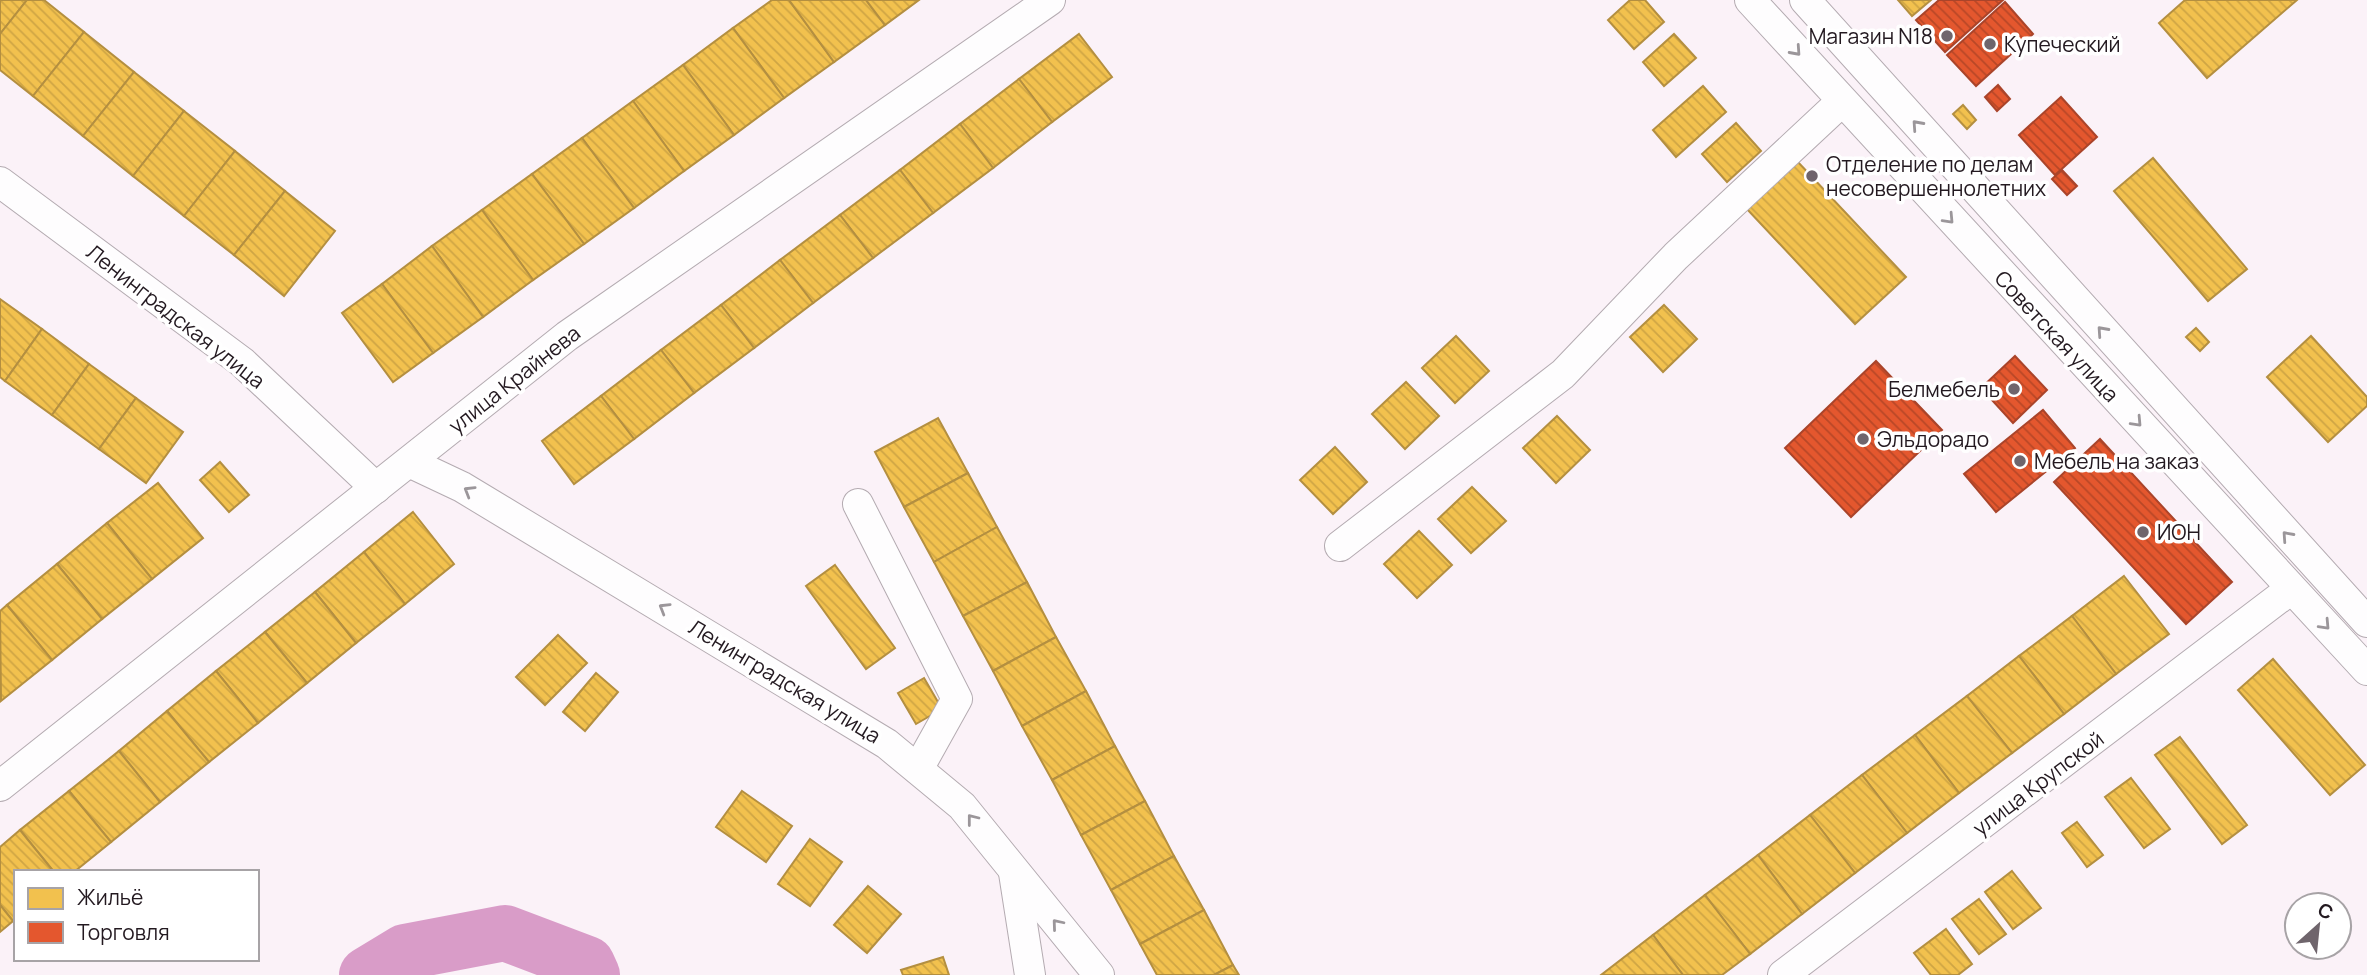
<svg xmlns="http://www.w3.org/2000/svg" width="2367" height="975" viewBox="0 0 2367 975" font-family="Manrope,sans-serif">
	<defs>
		<pattern id="homes-back-hatch" width="6" height="6" patternUnits="userSpaceOnUse" patternTransform="scale(1.75)"><rect width="6" height="6" fill="#f2c14e"/><path d="M-1 5l2 2M0 0l6 6M5-1l2 2" fill="none" stroke="#cfa544"/></pattern>
		<pattern id="shops-back-hatch" width="6" height="6" patternUnits="userSpaceOnUse" patternTransform="scale(1.75)"><rect width="6" height="6" fill="#e4572e"/><path d="M-1 5l2 2M0 0l6 6M5-1l2 2" fill="none" stroke="#b84727"/></pattern>
	</defs>
	<rect width="100%" height="100%" fill="#fbf2f8"/>
	<g fill="url(#homes-back-hatch)" stroke="#b48f40" stroke-width="2">
		<polygon points="0,0 27,0 0,34"/>
		<polygon points="27,0 44,0 84,32 33,96 0,70 0,34"/>
		<polygon points="772,0 789,0 834,62 784,98 733,28"/>
		<polygon points="789,0 866,0 885,25 834,62"/>
		<polygon points="866,0 919,0 885,25"/>
		<polygon points="1630,0 1645,0 1664,22 1634,49 1608,20"/>
		<polygon points="1898,0 1931,0 1912,16"/>
		<polygon points="2185,0 2297,0 2207,78 2159,23"/>
		<polygon points="733,28 784,98 734,135 683,65"/>
		<polygon points="84,32 134,72 83,136 33,96"/>
		<polygon points="1079,34 1112,77 1052,122 1019,79"/>
		<polygon points="1674,34 1696,58 1664,86 1643,62"/>
		<polygon points="683,65 734,135 684,171 633,101"/>
		<polygon points="134,72 184,111 133,176 83,136"/>
		<polygon points="1019,79 1052,122 993,168 960,124"/>
		<polygon points="1703,86 1726,112 1676,157 1653,130"/>
		<polygon points="633,101 684,171 634,208 582,138"/>
		<polygon points="1963,105 1976,120 1967,129 1953,114"/>
		<polygon points="184,111 235,151 184,216 133,176"/>
		<polygon points="1736,123 1761,151 1727,182 1702,154"/>
		<polygon points="960,124 993,168 933,213 900,170"/>
		<polygon points="582,138 634,208 584,244 532,174"/>
		<polygon points="235,151 285,191 234,255 184,216"/>
		<polygon points="2153,158 2247,269 2208,301 2114,191"/>
		<polygon points="1797,161 1906,277 1855,324 1746,208"/>
		<polygon points="900,170 933,213 873,258 840,215"/>
		<polygon points="532,174 584,244 533,280 482,210"/>
		<polygon points="285,191 335,231 284,296 234,255"/>
		<polygon points="482,210 533,280 483,317 432,246"/>
		<polygon points="840,215 873,258 813,303 780,260"/>
		<polygon points="432,246 483,317 433,353 382,284"/>
		<polygon points="780,260 813,303 754,348 721,305"/>
		<polygon points="382,284 433,353 393,382 342,313"/>
		<polygon points="0,299 42,329 5,381 0,377"/>
		<polygon points="721,305 754,348 694,393 661,350"/>
		<polygon points="1664,305 1697,339 1663,372 1630,337"/>
		<polygon points="2196,328 2209,342 2200,351 2186,337"/>
		<polygon points="42,329 89,364 52,415 5,381"/>
		<polygon points="1456,336 1489,371 1455,403 1422,368"/>
		<polygon points="2311,336 2367,397 2367,406 2328,442 2267,377"/>
		<polygon points="661,350 694,393 634,439 601,396"/>
		<polygon points="89,364 136,398 99,449 52,415"/>
		<polygon points="1406,382 1439,416 1405,449 1372,414"/>
		<polygon points="601,396 634,439 574,484 542,441"/>
		<polygon points="136,398 183,432 146,483 99,449"/>
		<polygon points="1557,416 1590,450 1556,483 1523,448"/>
		<polygon points="938,418 968,473 904,507 875,452"/>
		<polygon points="1335,447 1367,482 1333,514 1300,480"/>
		<polygon points="220,462 249,495 229,512 200,480"/>
		<polygon points="968,473 997,527 934,562 904,507"/>
		<polygon points="158,483 203,538 152,579 107,523"/>
		<polygon points="1472,487 1506,521 1471,553 1438,519"/>
		<polygon points="413,512 454,564 405,604 364,552"/>
		<polygon points="107,523 152,579 102,619 57,564"/>
		<polygon points="997,527 1027,582 963,616 934,562"/>
		<polygon points="1419,531 1452,565 1417,598 1384,564"/>
		<polygon points="364,552 405,604 356,643 315,592"/>
		<polygon points="57,564 102,619 52,660 7,605"/>
		<polygon points="835,565 895,648 866,669 806,586"/>
		<polygon points="2124,576 2169,634 2116,674 2072,616"/>
		<polygon points="1027,582 1056,637 993,671 963,616"/>
		<polygon points="315,592 356,643 307,683 265,632"/>
		<polygon points="7,605 52,660 1,701 0,611"/>
		<polygon points="2072,616 2116,674 2064,714 2019,656"/>
		<polygon points="265,632 307,683 258,723 216,671"/>
		<polygon points="558,635 587,663 545,705 516,677"/>
		<polygon points="1056,637 1086,691 1022,726 993,671"/>
		<polygon points="2019,656 2064,714 2012,753 1967,696"/>
		<polygon points="2273,659 2365,765 2330,795 2238,690"/>
		<polygon points="216,671 258,723 209,762 167,711"/>
		<polygon points="596,673 618,692 585,731 563,712"/>
		<polygon points="924,678 942,709 916,724 898,693"/>
		<polygon points="1086,691 1115,746 1052,780 1022,726"/>
		<polygon points="1967,696 2012,753 1959,793 1915,735"/>
		<polygon points="167,711 209,762 160,802 119,751"/>
		<polygon points="1915,735 1959,793 1907,833 1862,775"/>
		<polygon points="2180,737 2247,825 2222,844 2155,755"/>
		<polygon points="1115,746 1145,801 1081,835 1052,780"/>
		<polygon points="119,751 160,802 111,842 69,791"/>
		<polygon points="1862,775 1907,833 1855,873 1810,815"/>
		<polygon points="2131,778 2170,829 2144,848 2105,797"/>
		<polygon points="69,791 111,842 74,872 54,872 20,830"/>
		<polygon points="742,791 792,826 766,862 716,827"/>
		<polygon points="1145,801 1174,856 1111,890 1081,835"/>
		<polygon points="1810,815 1855,873 1802,914 1758,855"/>
		<polygon points="2077,822 2103,855 2087,867 2062,833"/>
		<polygon points="20,830 54,872 16,872 16,919 13,921 0,905 0,847"/>
		<polygon points="810,839 842,862 810,906 778,884"/>
		<polygon points="1758,855 1802,914 1750,954 1705,895"/>
		<polygon points="1174,856 1204,910 1140,944 1111,890"/>
		<polygon points="2012,871 2041,908 2013,929 1985,892"/>
		<polygon points="868,886 901,914 867,953 834,925"/>
		<polygon points="1705,895 1750,954 1722,975 1683,975 1653,935"/>
		<polygon points="1979,899 2006,934 1979,954 1952,919"/>
		<polygon points="0,905 13,921 0,932"/>
		<polygon points="1204,910 1233,965 1214,975 1157,975 1140,944"/>
		<polygon points="1946,929 1972,964 1958,975 1931,975 1914,953"/>
		<polygon points="1653,935 1683,975 1601,975"/>
		<polygon points="943,957 949,975 903,975 901,970"/>
		<polygon points="1233,965 1239,975 1214,975"/>
	</g>
	<g fill="url(#shops-back-hatch)" stroke="#aa442a" stroke-width="2">
		<polygon points="1939,0 2003,0 1945,52 1916,20"/>
		<polygon points="2005,2 2033,34 1976,86 1947,55"/>
		<polygon points="1998,85 2010,99 1997,111 1985,97"/>
		<polygon points="2061,97 2097,137 2055,175 2019,135"/>
		<polygon points="2062,170 2077,186 2067,195 2052,179"/>
		<polygon points="2015,356 2047,390 2013,423 1981,388"/>
		<polygon points="1876,361 1942,430 1851,517 1785,448"/>
		<polygon points="2043,410 2075,448 1996,512 1964,474"/>
		<polygon points="2100,439 2232,582 2186,624 2054,482"/>
	</g>
	<g fill="none" stroke-linecap="round" stroke-linejoin="round">
		<polyline stroke="#d99cc8" stroke-width="56" points="367,975 405,952 505,933 587,964 592,975"/>
		<g stroke="#b4abb1" stroke-width="32">
			<g id="minor">
				<polyline points="1750,0 2367,670"/>
				<polyline points="1805,0 2367,622"/>
				<polyline points="0,182 242,362 376,488"/>
				<polyline points="409,462 462,487 887,744 962,806 1099,975"/>
				<polyline points="858,504 957,699 918,769"/>
				<polyline points="1340,546 1563,374 1676,256 1841,102"/>
				<polyline points="0,786 567,336 1050,0"/>
				<polyline points="1014,873 1030,975"/>
				<polyline points="1783,975 2291,589"/>
			</g>
		</g>
		<use href="#minor" stroke="#fefdfe" stroke-width="30"/>
	</g>
	<defs><path id="oneway-chevron" d="M-2-3.5L2.5 0L-2 3.5" fill="none" stroke-width="1.6" stroke-linecap="round" stroke-linejoin="round" transform="scale(1.75)"/></defs>
	<g stroke="#9b969a">
		<use href="#oneway-chevron" transform="translate(1796 51) rotate(48)"/>
		<use href="#oneway-chevron" transform="translate(1917 125) rotate(-132)"/>
		<use href="#oneway-chevron" transform="translate(1949 219) rotate(47)"/>
		<use href="#oneway-chevron" transform="translate(2102 331) rotate(-132)"/>
		<use href="#oneway-chevron" transform="translate(2137 422) rotate(47)"/>
		<use href="#oneway-chevron" transform="translate(469 491) rotate(-149)"/>
		<use href="#oneway-chevron" transform="translate(2287 536) rotate(-132)"/>
		<use href="#oneway-chevron" transform="translate(664 608) rotate(-149)"/>
		<use href="#oneway-chevron" transform="translate(2325 625) rotate(47)"/>
		<use href="#oneway-chevron" transform="translate(972 819) rotate(-128)"/>
		<use href="#oneway-chevron" transform="translate(1057 924) rotate(-130)"/>
	</g>
	<g fill="#6f656c" stroke="#fff" stroke-width="2.5">
		<circle cx="1947" cy="36" r="7"/>
		<circle cx="1990" cy="44" r="7"/>
		<circle cx="1812" cy="176" r="7"/>
		<circle cx="2014" cy="389" r="7"/>
		<circle cx="1863" cy="439" r="7"/>
		<circle cx="2020" cy="461" r="7"/>
		<circle cx="2143" cy="532" r="7"/>
	</g>
	<g text-anchor="middle" dominant-baseline="central" stroke-width="7" stroke-linejoin="round" paint-order="stroke">
		<g font-size="21" fill="#231920" stroke="#fff" text-anchor="start">
			<text x="1933" y="36" text-anchor="end">Магазин N18</text>
			<text x="2004" y="44">Купеческий</text>
			<text x="1826" y="164">Отделение по делам<tspan x="1826" dy="24">несовершеннолетних</tspan></text>
			<text x="2000" y="389" text-anchor="end">Белмебель</text>
			<text x="1877" y="439">Эльдорадо</text>
			<text x="2034" y="461">Мебель на заказ</text>
			<text x="2157" y="532">ИОН</text>
		</g>
		<g font-size="21" fill="#231920" stroke="#fff">
			<text transform="translate(176 316) rotate(38)">Ленинградская улица</text>
			<text transform="translate(2057 336) rotate(47)">Советская улица</text>
			<text transform="translate(514 379) rotate(-38)">улица Крайнева</text>
			<text transform="translate(785 681) rotate(31)">Ленинградская улица</text>
			<text transform="translate(2038 783) rotate(-37)">улица Крупской</text>
		</g>
	</g>
	<rect x="14" y="870" width="245" height="91" fill="#ffffff" stroke="#a7a3a6" stroke-width="2"/>
	<rect x="28" y="888" width="35" height="21" fill="#f2c14e" stroke="#a7a3a6" stroke-width="2"/>
	<text x="77" y="905" font-size="21" fill="#231920">Жильё</text>
	<rect x="28" y="922" width="35" height="21" fill="#e4572e" stroke="#a7a3a6" stroke-width="2"/>
	<text x="77" y="940" font-size="21" fill="#231920">Торговля</text>
	<g transform="translate(2318 926) rotate(27)"><circle r="33" fill="#ffffff" stroke="#a7a3a6" stroke-width="2"/>
	<path d="M0-5L12 26L0 18L-12 26Z" fill="#6f656c"/>
	<text y="-10" font-size="19" font-weight="bold" text-anchor="middle" fill="#231920">С</text>
	</g>
</svg>
